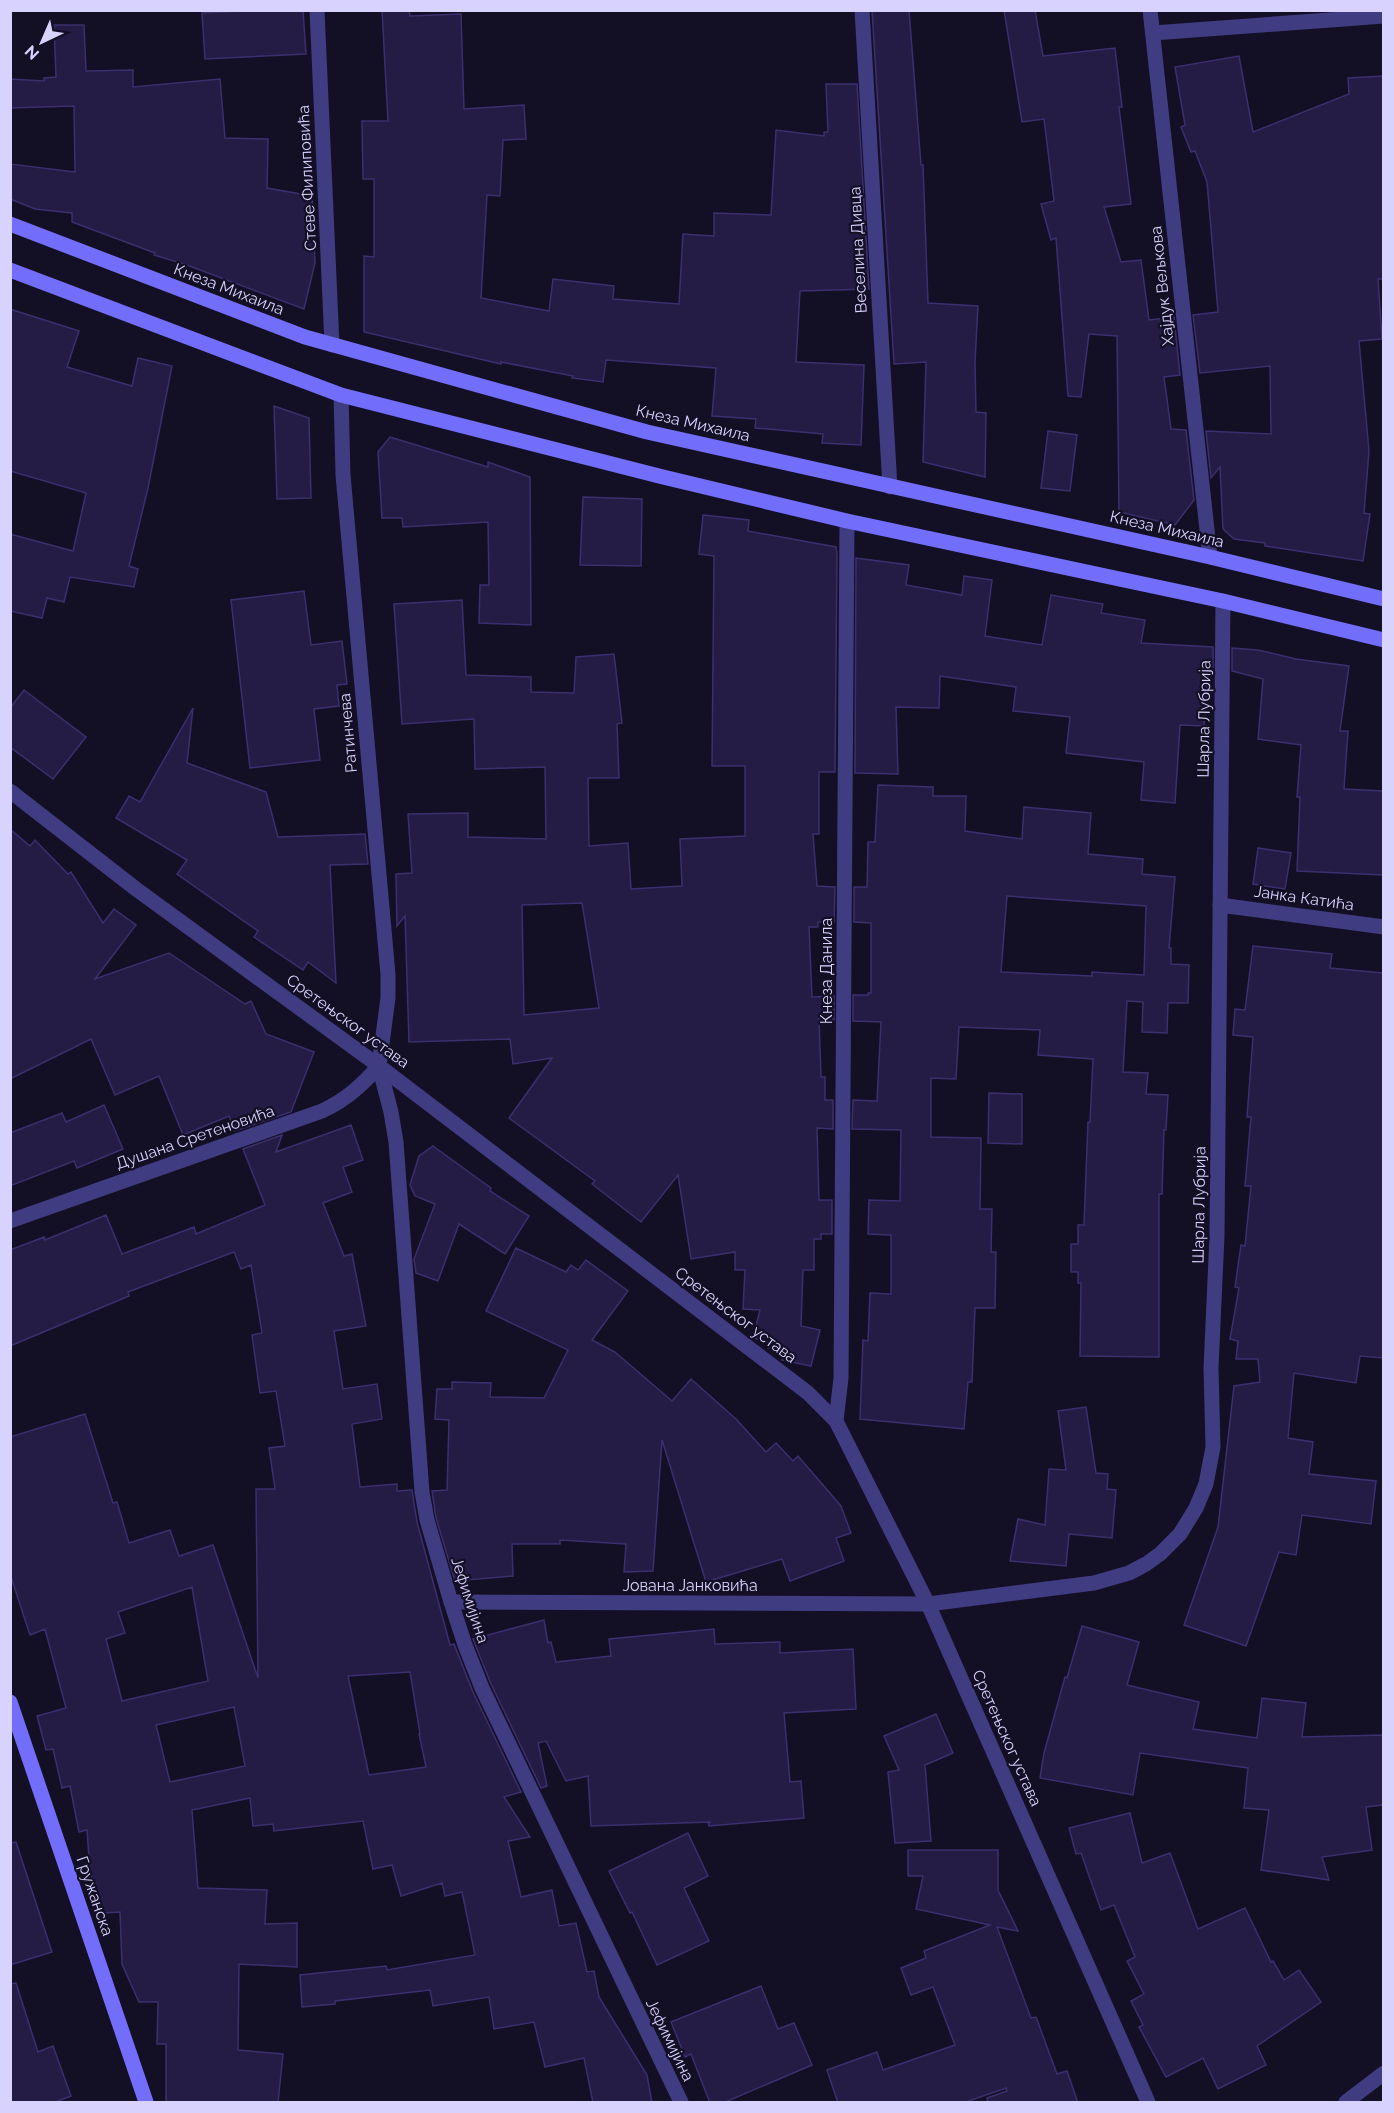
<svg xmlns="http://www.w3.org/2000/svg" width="1394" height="2113" viewBox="0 0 1394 2113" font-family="Raleway,sans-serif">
	<rect width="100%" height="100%" fill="#130f24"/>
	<g fill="#241c44" stroke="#3c2f6f" stroke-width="1.5" fill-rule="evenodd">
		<polygon points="260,10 303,10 306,54 205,59 202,13"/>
		<polygon points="382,10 409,10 410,16 461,14 464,109 524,105 526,139 503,140 500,196 487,195 481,298 549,311 553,279 614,286 613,299 679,304 683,234 714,236 714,213 771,215 776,130 824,136 824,132 828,132 826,84 857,84 869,289 800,291 796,362 864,365 861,445 822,443 823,434 755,428 756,419 712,416 716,368 606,360 603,382 572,378 573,376 501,362 501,364 364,332 364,256 374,257 374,179 363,179 362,121 388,121"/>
		<polygon points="872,10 909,10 921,165 923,165 928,303 978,306 975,362 976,412 986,413 985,477 923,462 926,362 894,364"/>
		<polygon points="1004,10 1035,10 1043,56 1115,48 1122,107 1119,107 1131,204 1104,207 1121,262 1141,260 1149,320 1174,317 1180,375 1164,377 1171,429 1186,430 1194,500 1175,525 1119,512 1117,336 1089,334 1081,397 1068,396 1056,238 1051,240 1041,204 1054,201 1044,119 1022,122"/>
		<polygon points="54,25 84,25 86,71 133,70 133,87 220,79 225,138 268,139 267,188 312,196 315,263 304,309 184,264 154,255 155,253 72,222 72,213 35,209 10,199 10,164 75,172 74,106 10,108 10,79 44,81 44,78 56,77"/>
		<polygon points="1239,56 1253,132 1349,94 1348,78 1383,76 1383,279 1378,279 1382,339 1359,341 1369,451 1364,513 1370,514 1363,561 1265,546 1265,543 1234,539 1223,529 1220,467 1211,478 1206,431 1271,434 1270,366 1200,373 1193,315 1218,312 1207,182 1195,151 1191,152 1181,127 1185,125 1175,67"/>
		<polygon points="10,309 79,331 67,367 132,386 138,358 172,366 148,488 129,566 138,569 134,587 70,577 64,602 47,598 42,618 10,611 10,534 73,551 86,493 10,471"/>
		<polygon points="274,406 309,418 311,498 277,499"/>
		<polygon points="1048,431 1077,435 1070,491 1041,488"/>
		<polygon points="390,437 488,467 488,462 530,477 531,625 479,623 480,585 489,585 488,522 403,527 402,518 382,518 378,452"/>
		<polygon points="583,497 642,499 641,566 580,565"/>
		<path d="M 703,515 L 749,520 L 748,531 L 836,547 L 837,555 L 835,772 L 819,772 L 819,834 L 813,834 L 817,886 L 835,887 L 834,922 L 818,922 L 818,927 L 809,927 L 812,997 L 834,996 L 834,1020 L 819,1019 L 821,1077 L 825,1077 L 825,1100 L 833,1100 L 833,1129 L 817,1128 L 819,1200 L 832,1200 L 832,1234 L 821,1234 L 821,1239 L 814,1239 L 814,1270 L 803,1270 L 801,1326 L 820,1330 L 811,1366 L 782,1360 L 784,1352 L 768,1348 L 770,1342 L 753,1338 L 760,1310 L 743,1309 L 745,1270 L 735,1270 L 735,1252 L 691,1259 L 678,1175 L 641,1222 L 592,1184 L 595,1181 L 509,1118 L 552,1058 L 513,1064 L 510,1039 L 409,1042 L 405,916 L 397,926 L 396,874 L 412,873 L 408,814 L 468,813 L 468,837 L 546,839 L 545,767 L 475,769 L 474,719 L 402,724 L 394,604 L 462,600 L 466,675 L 531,677 L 531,692 L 574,693 L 576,657 L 614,654 L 622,723 L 617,724 L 619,778 L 588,778 L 589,846 L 628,843 L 631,889 L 682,886 L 680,839 L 745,836 L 745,766 L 712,766 L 714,556 L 699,554 ZM 582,903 L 599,1008 L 524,1015 L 522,905 Z"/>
		<polygon points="856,558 909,565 906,585 962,595 964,576 992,580 985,636 1042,645 1051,595 1103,604 1101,613 1145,620 1141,643 1213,647 1213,667 1208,665 1204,726 1180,725 1175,803 1141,800 1144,762 1066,753 1070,717 1013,711 1016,687 940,676 939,708 896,707 898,774 855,773"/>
		<polygon points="304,591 311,645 342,641 347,684 337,685 339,706 314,709 320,760 250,768 231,600"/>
		<polygon points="1232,648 1258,650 1296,659 1349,666 1340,731 1348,731 1344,789 1383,791 1383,875 1297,871 1300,797 1297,797 1301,745 1258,739 1263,679 1232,671"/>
		<polygon points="24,690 86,737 53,779 10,747 10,708"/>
		<polygon points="193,708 187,763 266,792 278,837 365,834 368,864 330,865 336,983 308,962 303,970 254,937 258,931 177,874 187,860 116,818 129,796 140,802"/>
		<path d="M 878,785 L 933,787 L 933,796 L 966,796 L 965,831 L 1022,839 L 1024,807 L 1091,813 L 1088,854 L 1143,859 L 1142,874 L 1175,877 L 1169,948 L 1171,948 L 1171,964 L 1189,965 L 1188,1003 L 1168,1003 L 1167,1033 L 1142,1032 L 1143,1002 L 1127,1001 L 1123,1072 L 1148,1073 L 1146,1094 L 1168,1095 L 1166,1130 L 1164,1130 L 1162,1194 L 1159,1194 L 1159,1357 L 1080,1356 L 1081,1283 L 1078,1283 L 1078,1272 L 1071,1272 L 1071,1244 L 1078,1244 L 1078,1225 L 1084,1225 L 1088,1122 L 1090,1122 L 1093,1059 L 1038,1055 L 1040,1030 L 959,1027 L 956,1079 L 931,1078 L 931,1137 L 981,1138 L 980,1209 L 992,1209 L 991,1252 L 996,1252 L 995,1308 L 975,1308 L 972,1382 L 968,1382 L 964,1429 L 860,1419 L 863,1340 L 868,1341 L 870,1293 L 891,1294 L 891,1235 L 868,1234 L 869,1200 L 900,1201 L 901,1130 L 852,1129 L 853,1100 L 877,1101 L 881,1022 L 853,1021 L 853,995 L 868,995 L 868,993 L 871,993 L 871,923 L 854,922 L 854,887 L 867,887 L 868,842 L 875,842 ZM 1007,896 L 1146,906 L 1144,975 L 1092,972 L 1092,976 L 1001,972 Z"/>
		<polygon points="10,829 30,846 35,840 68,874 71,872 103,923 114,909 136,925 95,979 169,953 245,1004 251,1001 266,1034 314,1052 291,1112 235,1131 229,1116 183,1135 159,1076 115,1095 91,1039 10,1079"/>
		<polygon points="1258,848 1291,853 1285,889 1253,884"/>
		<polygon points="1253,946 1332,954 1330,968 1383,973 1383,1358 1360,1356 1356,1383 1294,1373 1288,1438 1313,1442 1309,1474 1376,1481 1371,1524 1302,1515 1296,1555 1279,1552 1246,1646 1184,1625 1218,1527 1234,1386 1260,1382 1258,1359 1236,1359 1238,1341 1230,1339 1239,1288 1235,1287 1241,1245 1245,1246 1251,1186 1245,1186 1251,1117 1247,1117 1253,1037 1233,1035 1235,1009 1245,1010"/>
		<polygon points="989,1093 1022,1094 1022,1144 988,1143"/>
		<polygon points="104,1105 123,1149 77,1168 74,1161 10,1186 10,1133 62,1113 66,1122"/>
		<path d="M 351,1125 L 363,1160 L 343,1167 L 352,1192 L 323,1203 L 344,1256 L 352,1254 L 366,1326 L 334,1331 L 343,1389 L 377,1384 L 382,1419 L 352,1424 L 360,1487 L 397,1484 L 397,1491 L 412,1490 L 417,1522 L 450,1645 L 454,1644 L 473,1692 L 521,1792 L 504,1797 L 530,1837 L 508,1841 L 521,1897 L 552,1890 L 559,1926 L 576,1923 L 587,1972 L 594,1971 L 599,1997 L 647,2075 L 652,2103 L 593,2103 L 584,2058 L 545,2067 L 534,2022 L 494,2029 L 489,1997 L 433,2006 L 430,1990 L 335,2001 L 335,2004 L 302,2007 L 300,1975 L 386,1966 L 387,1970 L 475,1955 L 462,1892 L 445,1896 L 442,1883 L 401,1896 L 392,1865 L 373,1869 L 363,1821 L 274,1831 L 273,1824 L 253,1826 L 250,1798 L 192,1810 L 198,1888 L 267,1890 L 265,1924 L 297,1923 L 297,1967 L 239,1964 L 238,2050 L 283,2054 L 278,2103 L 166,2103 L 166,2044 L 157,2044 L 158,2002 L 139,2002 L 122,1964 L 120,1912 L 103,1913 L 90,1872 L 87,1830 L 79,1832 L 70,1786 L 62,1788 L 53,1749 L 46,1750 L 37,1716 L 66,1708 L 45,1629 L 30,1635 L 10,1574 L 10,1437 L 85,1414 L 113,1503 L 117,1502 L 129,1543 L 170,1530 L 179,1556 L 213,1545 L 258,1678 L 256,1489 L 275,1489 L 269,1448 L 285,1446 L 276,1391 L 260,1393 L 252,1335 L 262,1333 L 251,1265 L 241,1269 L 234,1252 L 128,1292 L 129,1296 L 10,1346 L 10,1250 L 44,1237 L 45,1240 L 106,1215 L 122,1254 L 194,1227 L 196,1234 L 265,1205 L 243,1149 L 282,1135 L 276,1152 ZM 192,1587 L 208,1681 L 122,1701 L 106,1639 L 125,1633 L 118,1612 ZM 410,1672 L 420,1734 L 419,1734 L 426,1767 L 369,1775 L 348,1676 ZM 234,1707 L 245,1766 L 170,1782 L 156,1725 Z"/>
		<polygon points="433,1146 491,1188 490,1191 529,1216 505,1254 459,1224 438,1281 416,1273 414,1259 435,1204 415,1196 410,1185 419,1156"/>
		<polygon points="516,1248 566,1272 571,1265 578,1270 586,1260 628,1291 592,1340 615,1352 672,1401 691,1379 736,1419 766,1452 776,1443 793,1461 798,1456 841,1506 851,1533 836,1538 844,1561 790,1581 782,1559 706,1582 662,1440 653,1571 624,1572 626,1544 560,1540 560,1544 512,1544 513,1576 455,1581 436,1518 432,1491 447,1490 449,1420 435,1419 437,1389 452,1389 452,1382 491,1383 490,1397 544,1398 568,1350 486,1311"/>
		<polygon points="1086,1407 1096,1473 1108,1474 1107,1489 1116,1490 1112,1538 1069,1534 1066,1566 1010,1561 1018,1519 1045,1525 1049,1469 1066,1470 1058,1411"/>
		<polygon points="544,1620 548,1643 551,1642 556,1662 611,1656 609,1639 714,1629 715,1644 780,1642 780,1653 853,1649 856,1709 784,1713 790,1782 801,1781 804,1818 709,1826 708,1823 711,1822 591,1826 588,1776 566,1781 546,1741 538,1743 547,1786 541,1788 491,1684 473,1639"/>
		<polygon points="1082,1626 1139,1642 1127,1685 1199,1702 1193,1729 1257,1738 1262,1698 1306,1703 1302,1737 1383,1735 1383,1805 1366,1807 1372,1850 1322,1857 1329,1880 1261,1870 1269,1810 1244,1808 1248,1768 1140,1753 1133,1795 1040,1778 1044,1753 1065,1677 1067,1678"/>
		<polygon points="936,1714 953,1753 925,1765 931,1841 895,1843 888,1772 899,1770 884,1736"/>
		<polygon points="1130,1813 1142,1863 1170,1853 1198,1929 1245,1908 1271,1962 1273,1961 1284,1980 1299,1970 1321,2002 1257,2046 1266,2065 1218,2089 1203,2058 1166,2077 1139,2027 1143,2025 1131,2001 1144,1994 1127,1961 1135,1957 1114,1905 1101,1910 1081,1853 1076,1854 1069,1828"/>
		<polygon points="688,1833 708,1876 684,1888 709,1941 657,1965 632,1912 630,1913 609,1871"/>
		<polygon points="16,1842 52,1952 10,1965 10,1843"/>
		<polygon points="908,1850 998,1850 998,1890 1018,1931 997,1927 1031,2018 1036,2017 1057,2074 1067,2071 1078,2103 988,2103 987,2098 1007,2091 1006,2088 963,2103 838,2103 827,2070 877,2052 883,2070 955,2045 933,1987 911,1995 901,1968 926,1958 924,1951 990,1925 916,1909 923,1876 908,1876"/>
		<polygon points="16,1983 38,2052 53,2046 71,2096 53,2103 10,2103 10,1984"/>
		<polygon points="761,1986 778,2029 794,2023 812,2065 723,2103 710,2103 691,2054 685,2057 671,2022"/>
	</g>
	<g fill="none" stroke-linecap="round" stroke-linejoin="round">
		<g stroke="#3f3c81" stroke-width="15">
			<polyline points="317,10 332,345"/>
			<polyline points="862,10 890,487"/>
			<polyline points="1150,10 1210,557"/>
			<polyline points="1153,33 1384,16"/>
			<polyline points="341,395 343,475 388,974 388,998 379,1066 391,1112 396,1142 422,1492 427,1520 451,1602 465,1645 482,1688 681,2102"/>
			<polyline points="10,791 136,889 379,1066 808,1393 836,1421 928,1604 1148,2102"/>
			<polyline points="1220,905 1384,927"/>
			<path d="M 10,1221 L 322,1111 C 346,1100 362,1085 379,1066"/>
			<polyline points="836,1421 841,1378 847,521"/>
			<polyline points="451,1602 928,1604 1094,1583 1129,1573 1146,1564 1160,1554 1180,1534 1196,1508 1206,1484 1213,1447 1211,1368 1217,1236 1223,601"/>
			<polyline points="1346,2102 1384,2073"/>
		</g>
		<g stroke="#726dfa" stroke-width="15">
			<polyline points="10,224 305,337 647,432 1210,557 1384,599"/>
			<polyline points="10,270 341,395 663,477 847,521 1223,601 1384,640"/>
			<polyline points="10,1702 146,2102"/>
		</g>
	</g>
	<g text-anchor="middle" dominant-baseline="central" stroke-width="4.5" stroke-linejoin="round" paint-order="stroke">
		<g font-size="16" fill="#d8d3fe" stroke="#130f24">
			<text transform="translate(307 178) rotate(-93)">Стеве Филиповића</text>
			<text transform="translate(858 250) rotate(-93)">Веселина Дивца</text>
			<text transform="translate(1162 286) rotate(-96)">Хајдук Вељкова</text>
			<text transform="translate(229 289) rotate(21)">Кнеза Михаила</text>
			<text transform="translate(693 423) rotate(13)">Кнеза Михаила</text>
			<text transform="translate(1167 529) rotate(13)">Кнеза Михаила</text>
			<text transform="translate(1204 719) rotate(-89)">Шарла Лубрија</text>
			<text transform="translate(348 733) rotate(-95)">Ратинчева</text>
			<text transform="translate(1304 898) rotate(8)">Јанка Катића</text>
			<text transform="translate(826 971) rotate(-90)">Кнеза Данила</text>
			<text transform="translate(348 1021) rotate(36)">Сретењског устава</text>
			<text transform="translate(195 1137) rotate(-19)">Душана Сретеновића</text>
			<text transform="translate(1199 1205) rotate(-89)">Шарла Лубрија</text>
			<text transform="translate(736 1315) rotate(37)">Сретењског устава</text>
			<text x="690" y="1585">Јована Јанковића</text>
			<text transform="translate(470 1600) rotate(72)">Јефимијина</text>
			<text transform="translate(1007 1738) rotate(66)">Сретењског устава</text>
			<text transform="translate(95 1896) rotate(71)">Гружанска</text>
			<text transform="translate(670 2040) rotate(64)">Јефимијина</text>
		</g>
	</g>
	<rect width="1394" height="2113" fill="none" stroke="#d8d3fe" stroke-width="24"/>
	<g transform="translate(42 42) rotate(224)" stroke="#130f24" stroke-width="4.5" paint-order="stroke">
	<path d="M0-4.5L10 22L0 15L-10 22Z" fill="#d8d3fe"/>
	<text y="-9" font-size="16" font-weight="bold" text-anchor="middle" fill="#d8d3fe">N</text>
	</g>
</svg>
